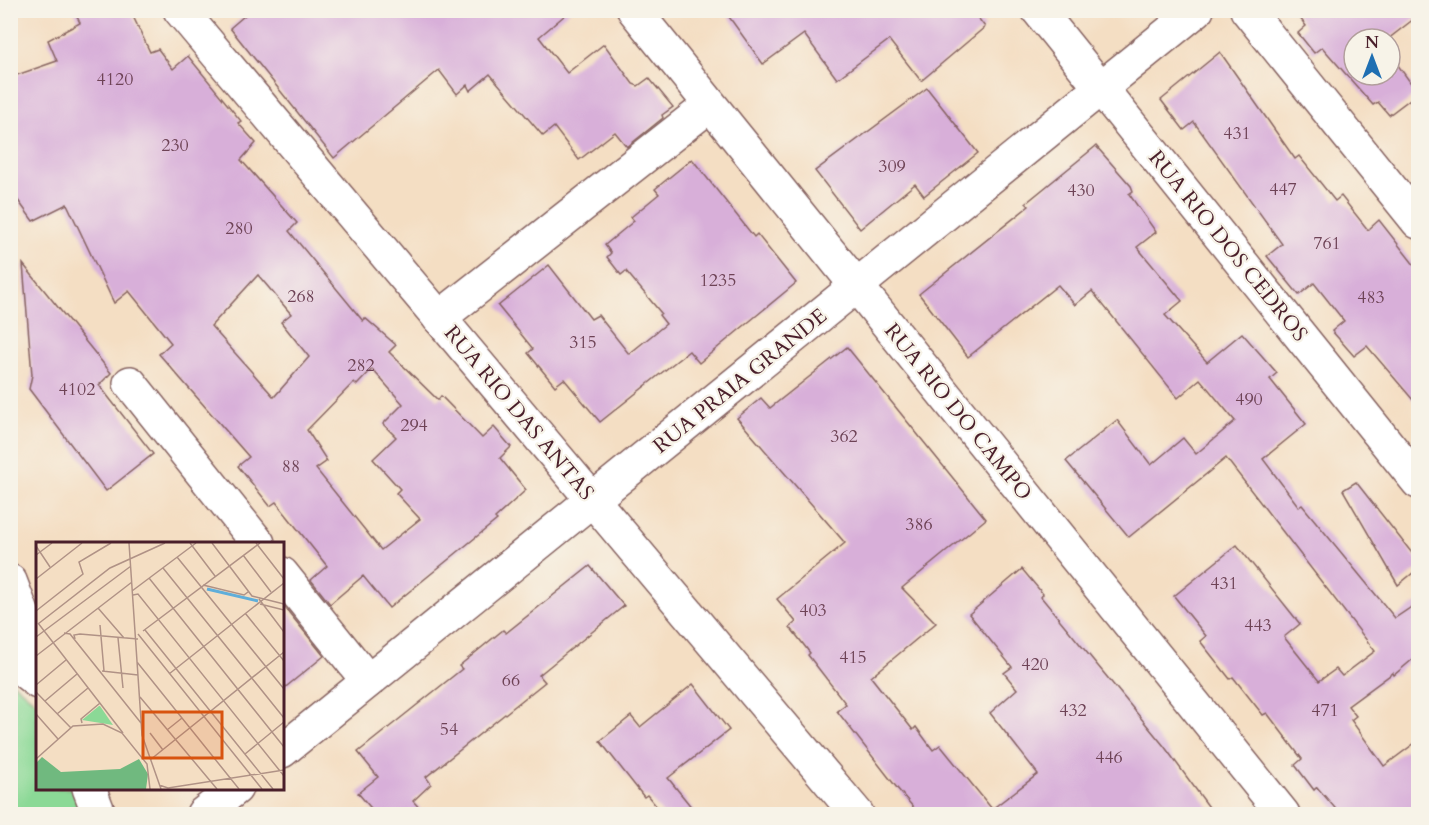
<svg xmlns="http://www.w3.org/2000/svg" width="1429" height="825" viewBox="0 0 1429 825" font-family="Cardo,serif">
	<rect width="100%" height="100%" fill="#f7f3e8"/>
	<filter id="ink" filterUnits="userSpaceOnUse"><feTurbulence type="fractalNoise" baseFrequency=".0167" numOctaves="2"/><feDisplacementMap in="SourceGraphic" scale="12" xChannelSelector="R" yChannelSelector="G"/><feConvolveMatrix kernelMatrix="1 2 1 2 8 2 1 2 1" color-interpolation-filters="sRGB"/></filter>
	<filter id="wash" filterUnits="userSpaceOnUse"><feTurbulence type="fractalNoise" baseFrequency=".008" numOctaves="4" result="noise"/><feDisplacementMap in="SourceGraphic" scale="24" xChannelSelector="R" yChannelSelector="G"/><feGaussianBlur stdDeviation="1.35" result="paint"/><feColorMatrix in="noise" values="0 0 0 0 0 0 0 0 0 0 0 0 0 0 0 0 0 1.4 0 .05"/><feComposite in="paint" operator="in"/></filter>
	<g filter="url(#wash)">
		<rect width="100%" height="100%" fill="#f4dec3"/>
		<polygon fill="#8bd996" stroke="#6a7c60" stroke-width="1.5" points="10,680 37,703 38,788 73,788 83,814 11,814"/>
		<g id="blocks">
			<g fill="#d8afd9" fill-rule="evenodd">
				<path d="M 74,10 L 130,10 L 150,52 L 158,49 L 173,69 L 188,56 L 241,121 L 238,123 L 256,143 L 241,160 L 297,223 L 289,231 L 363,321 L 365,318 L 396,345 L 389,352 L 438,400 L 441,396 L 482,438 L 494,427 L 511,447 L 500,458 L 526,490 L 495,518 L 497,520 L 389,608 L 363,576 L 330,604 L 311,580 L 327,566 L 276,502 L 270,506 L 238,466 L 249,457 L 159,354 L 171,343 L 129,291 L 114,303 L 67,204 L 33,221 L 17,199 L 14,153 L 10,153 L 11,77 L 57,61 L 48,40 L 80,23 ZM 258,275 L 291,314 L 281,322 L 309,357 L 274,397 L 211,326 ZM 372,369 L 403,404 L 383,424 L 396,437 L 373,459 L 400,489 L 396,493 L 420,519 L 381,550 L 316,469 L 327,461 L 307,430 L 354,382 L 357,385 Z"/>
				<polygon points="251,10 571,10 539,37 567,73 604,44 633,84 638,86 649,78 673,107 662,115 663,118 627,147 615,132 579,160 554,127 543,136 490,74 470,91 467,85 457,94 439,70 334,158 230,28"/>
				<polygon points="724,10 972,10 985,27 921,81 889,40 837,79 804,34 763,64"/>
				<polygon points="1294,10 1419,10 1419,15 1388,39 1354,39 1354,75 1390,75 1390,54 1418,93 1389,115 1378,102 1373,105 1322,47 1314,53 1298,33 1306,26"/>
				<polygon points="1220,52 1295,159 1299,156 1335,201 1341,196 1368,230 1379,220 1419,271 1419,407 1367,346 1354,356 1332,331 1344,321 1314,283 1299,295 1267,256 1282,244 1194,122 1184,130 1161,100"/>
				<polygon points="927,88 978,153 924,196 915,184 860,229 815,171"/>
				<polygon points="1096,146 1131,186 1133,191 1129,194 1156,232 1137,247 1182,301 1165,315 1207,362 1242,333 1277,373 1270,379 1306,424 1263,459 1299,507 1302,505 1395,618 1419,602 1419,654 1394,675 1393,673 1348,706 1356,716 1351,720 1384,766 1419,740 1419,814 1340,814 1317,787 1314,790 1295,765 1302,759 1267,713 1263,715 1233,677 1230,679 1200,641 1206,636 1174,596 1237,545 1300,624 1284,637 1319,681 1336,669 1342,676 1375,651 1226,458 1129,537 1066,461 1117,420 1151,465 1183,438 1196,454 1235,421 1200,379 1178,398 1092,291 1075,305 1058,285 968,357 919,294 1029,206 1026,203"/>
				<polygon points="692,159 754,237 757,234 796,283 699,363 689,351 600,422 564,379 555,386 528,353 533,349 498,306 549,265 591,319 598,315 629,354 666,324 659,315 661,313 626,271 621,275 607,257 611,253 605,245 634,221 631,217 659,194 655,189"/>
				<polygon points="23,264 111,373 99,385 153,454 106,491 29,389 32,375"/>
				<polygon points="847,347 986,519 902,588 936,623 871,677 913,730 916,727 933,750 940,745 992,809 1038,774 990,713 1017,689 1004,673 1012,667 969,614 1022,569 1043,594 1041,597 1164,746 1214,814 919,814 897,788 837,711 846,704 808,655 810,653 790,627 796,622 777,599 845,543 737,418 761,398 770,408"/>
				<polygon points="1356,482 1419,562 1419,568 1398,585 1343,490"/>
				<polygon points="590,566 624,606 539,675 545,682 426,777 431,784 413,801 425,814 376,814 358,793 378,777 358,752 462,669 459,666 503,630 506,633"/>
				<polygon points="282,604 324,656 282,690"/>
				<polygon points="693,684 729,730 668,778 697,814 663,814 647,795 644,797 600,741 631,716 640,727"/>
			</g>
		</g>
	</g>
	<g filter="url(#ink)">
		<use href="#blocks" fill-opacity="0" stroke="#866260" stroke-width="1.5"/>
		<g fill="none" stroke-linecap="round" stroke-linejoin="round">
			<g stroke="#866260" stroke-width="36">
				<g id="street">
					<polyline points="180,10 857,814"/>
					<polyline points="634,10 1283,814"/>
					<polyline points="1038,10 1418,482"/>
					<polyline points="1247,10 1418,222"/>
					<polyline points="439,318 710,105"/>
					<polyline points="130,383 258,543"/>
					<polyline points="282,574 368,681"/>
				</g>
			</g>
			<g stroke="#866260" stroke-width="36">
				<g id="secondary">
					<polyline points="282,751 1197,10"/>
					<polyline points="203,814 236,788"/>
				</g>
			</g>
			<g stroke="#866260" stroke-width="36">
				<g id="primary">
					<polyline points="10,581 38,654"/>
					<polyline points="10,660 38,682"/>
					<polyline points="89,788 99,814"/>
				</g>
			</g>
			<use href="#street" stroke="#fff" stroke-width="33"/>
			<use href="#secondary" stroke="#fff" stroke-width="33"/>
			<use href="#primary" stroke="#fff" stroke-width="33"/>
		</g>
	</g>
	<g text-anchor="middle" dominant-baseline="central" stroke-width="4.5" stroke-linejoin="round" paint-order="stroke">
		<g font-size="18" fill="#6e4356">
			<text x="115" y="79">4120</text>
			<text x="1237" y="133">431</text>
			<text x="175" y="145">230</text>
			<text x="892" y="166">309</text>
			<text x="1283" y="189">447</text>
			<text x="1081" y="190">430</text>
			<text x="239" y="228">280</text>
			<text x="1327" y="243">761</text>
			<text x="718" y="280">1235</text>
			<text x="301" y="296">268</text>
			<text x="1371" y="297">483</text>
			<text x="583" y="342">315</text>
			<text x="361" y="365">282</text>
			<text x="77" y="389">4102</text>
			<text x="1249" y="399">490</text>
			<text x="414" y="425">294</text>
			<text x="844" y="436">362</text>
			<text x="291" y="466">88</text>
			<text x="919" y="524">386</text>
			<text x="1224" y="583">431</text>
			<text x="813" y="610">403</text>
			<text x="1258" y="625">443</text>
			<text x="853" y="657">415</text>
			<text x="1035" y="664">420</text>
			<text x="511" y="680">66</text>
			<text x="1073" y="710">432</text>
			<text x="1325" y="710">471</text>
			<text x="449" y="729">54</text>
			<text x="1109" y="757">446</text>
		</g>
		<g font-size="21" fill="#4a1f2b" stroke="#f7f3e8">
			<text transform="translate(1228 246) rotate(51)">RUA RIO DOS CEDROS</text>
			<text transform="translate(740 381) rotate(-39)">RUA PRAIA GRANDE</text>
			<text transform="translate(958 412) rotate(51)">RUA RIO DO CAMPO</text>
			<text transform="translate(519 413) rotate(50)">RUA RIO DAS ANTAS</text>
		</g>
	</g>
	<g transform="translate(36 542)">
		<rect width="248" height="248" fill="#f4dec3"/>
		<path d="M 64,164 L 77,183 L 46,178 L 63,164 Z" fill="#8bd996"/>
		<path d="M 6,215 L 25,230 L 84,227 L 103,217 L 112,232 L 110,247 L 0,247 L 0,221 Z" fill="#70b97f"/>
		<path fill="none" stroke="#5faeda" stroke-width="3" d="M 171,47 L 222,59"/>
		<path fill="none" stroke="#b09286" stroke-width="1.5" d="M 93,1 L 106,193 L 125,247M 154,1 L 179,34M 176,1 L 216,54 L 248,62M 220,1 L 248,37M 0,4 L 14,25M 0,13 L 16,1M 207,13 L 235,50M 141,15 L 248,147M 127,26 L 248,176M 113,36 L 248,205M 0,37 L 46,1M 167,43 L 208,53 L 212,50M 96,49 L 160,1M 97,53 L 102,52 L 248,234M 223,57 L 248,90M 224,62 L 248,68M 62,66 L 88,96M 0,69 L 47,32 L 43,20 L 75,1M 209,71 L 248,119M 2,81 L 87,191M 2,82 L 74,26 L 129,1M 64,83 L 68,129M 109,88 L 237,247M 107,89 L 224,1M 28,91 L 34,92 L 105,181M 102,92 L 226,247M 0,95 L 95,24M 82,96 L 87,146M 39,97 L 38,93 L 44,92 L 102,97M 0,114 L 96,40M 101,120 L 203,247M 66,129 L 102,133M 133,132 L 248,41M 0,143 L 30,118M 0,150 L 35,186M 104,155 L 181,247M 9,159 L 41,132M 0,172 L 22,197M 21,172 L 52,146M 46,181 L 45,177 L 64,161M 131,188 L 146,176M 114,191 L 127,208M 209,212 L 248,180M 0,217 L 37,184 L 67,182 L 86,191 L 111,222 L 114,247M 114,218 L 248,110M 123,243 L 132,246 L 248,228"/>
		<path fill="#d8530f" fill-opacity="0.15" stroke="#d8530f" stroke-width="3" d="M 107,170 L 186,170 L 186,216 L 107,216 Z"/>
		<rect width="248" height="248" fill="none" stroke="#4a1f2b" stroke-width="3"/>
	</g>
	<rect width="1429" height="825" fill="none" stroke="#f7f3e8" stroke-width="36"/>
	<g transform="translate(1372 57)"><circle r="28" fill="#f7f3e8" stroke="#b29e9c" stroke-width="1.5"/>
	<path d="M0-4.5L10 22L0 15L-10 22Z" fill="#1f6fb2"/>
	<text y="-9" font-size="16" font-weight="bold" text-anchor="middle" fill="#4a1f2b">N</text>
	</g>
</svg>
